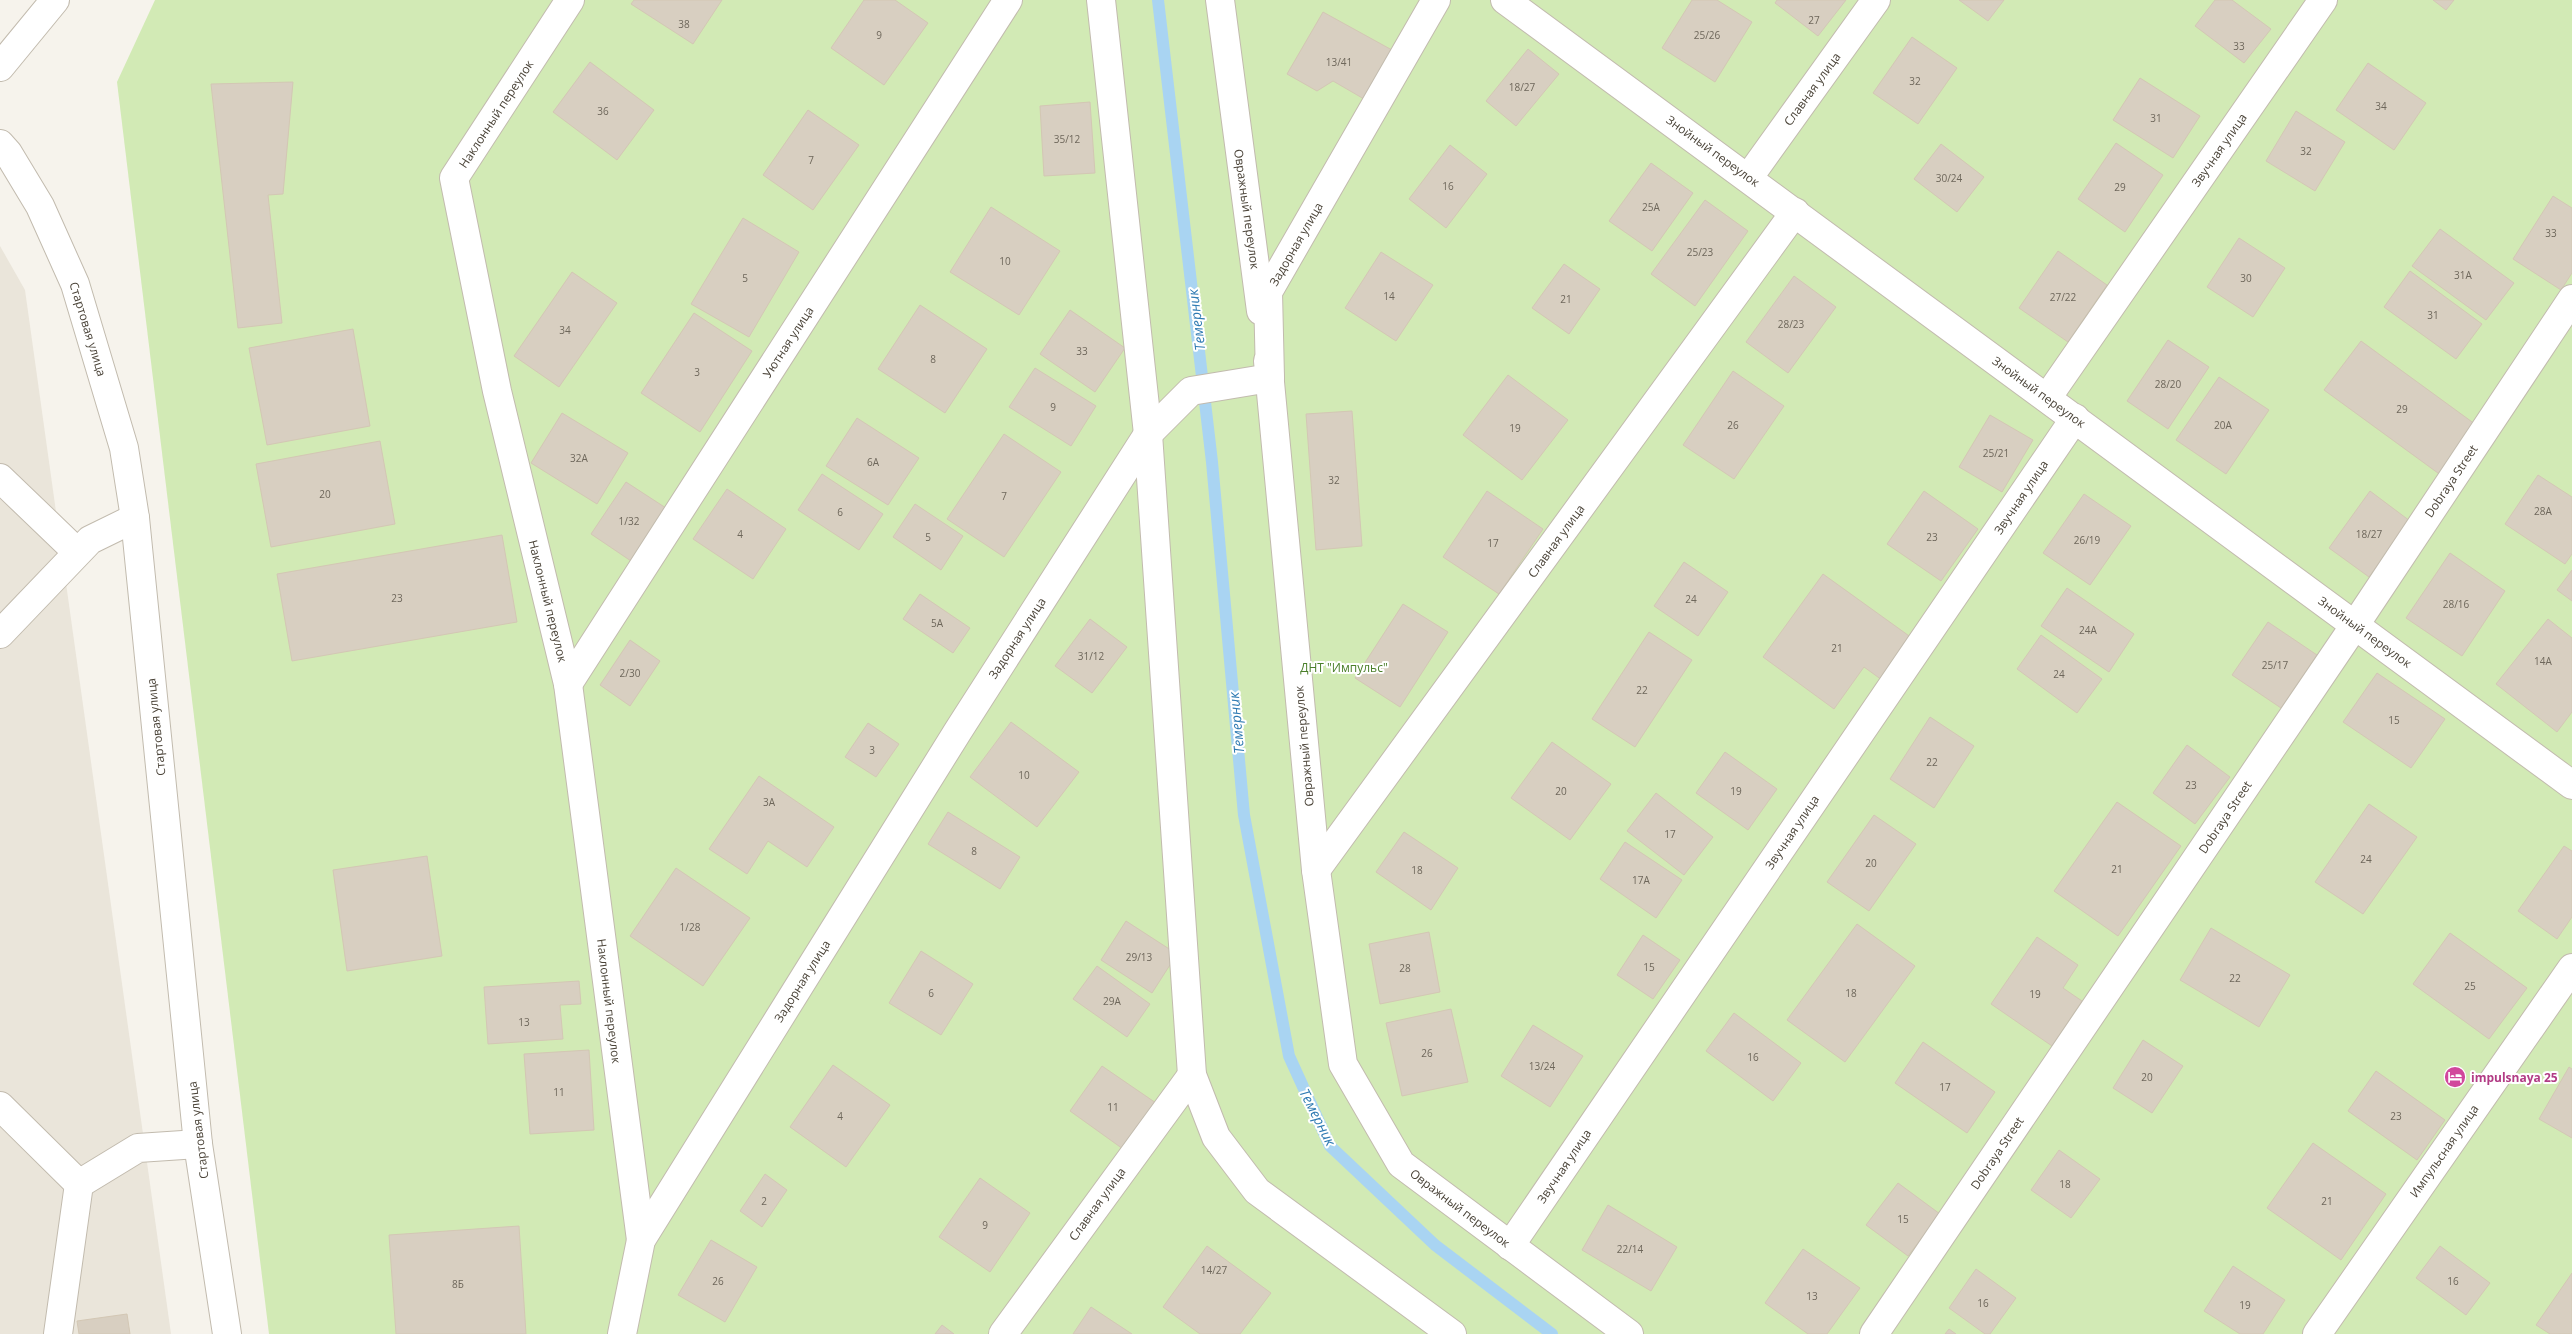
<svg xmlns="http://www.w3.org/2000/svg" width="2572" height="1334" viewBox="0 0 2572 1334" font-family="'Open Sans',sans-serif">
	<rect width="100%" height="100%" fill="#f6f3ec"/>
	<polygon fill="#eae5da" points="0,246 25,290 171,1334 0,1334"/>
	<polygon fill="#d2eab5" points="155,0 2572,0 2572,1334 269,1334 117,82"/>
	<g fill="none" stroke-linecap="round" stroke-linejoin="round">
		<polyline stroke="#a9d4f2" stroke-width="12" points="1158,0 1212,462 1244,815 1289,1056 1330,1146 1435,1245 1552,1334"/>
	</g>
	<g fill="#d8cfc1" stroke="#d3c7b4">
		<polygon points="634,0 722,0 693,44 631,4"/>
		<polygon points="864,0 895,0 928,23 884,85 831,48"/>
		<polygon points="1692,0 1717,0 1752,22 1715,82 1662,48"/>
		<polygon points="1777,0 1846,0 1818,36 1775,3"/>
		<polygon points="1959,0 2004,0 1988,21"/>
		<polygon points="2215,0 2232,0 2271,29 2244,63 2195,26"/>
		<polygon points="2433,0 2454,0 2446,10"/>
		<polygon points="1323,12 1392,50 1364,99 1333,81 1317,91 1287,74"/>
		<polygon points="1912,37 1957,68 1918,124 1873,93"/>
		<polygon points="1528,49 1559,74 1516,126 1486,101"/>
		<polygon points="590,62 654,110 617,160 553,112"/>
		<polygon points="2368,63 2426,103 2394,150 2336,110"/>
		<polygon points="2140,78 2200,116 2173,158 2113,120"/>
		<polygon points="293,82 283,194 268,195 282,323 238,328 211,84"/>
		<polygon points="1090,102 1095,173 1044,176 1040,106"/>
		<polygon points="808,110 859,145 813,210 763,175"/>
		<polygon points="2296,111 2345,142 2315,191 2266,161"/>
		<polygon points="2116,143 2163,175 2125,232 2078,199"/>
		<polygon points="1941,144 1984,177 1957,212 1914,179"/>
		<polygon points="1450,145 1487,174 1446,228 1409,199"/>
		<polygon points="1651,163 1693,193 1652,251 1609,221"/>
		<polygon points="2553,196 2572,208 2572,273 2561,290 2513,259"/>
		<polygon points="1705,200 1748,231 1695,306 1651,274"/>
		<polygon points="991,207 1060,251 1019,315 950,272"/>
		<polygon points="743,218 799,252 749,337 691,304"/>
		<polygon points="2440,229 2514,283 2486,320 2412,266"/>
		<polygon points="2239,238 2285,268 2253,317 2207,287"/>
		<polygon points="2058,251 2107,285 2068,342 2019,308"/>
		<polygon points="1381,252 1433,285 1396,341 1345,308"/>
		<polygon points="1564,264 1600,289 1569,334 1532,308"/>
		<polygon points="2410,271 2482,324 2456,359 2384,307"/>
		<polygon points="572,272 617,303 559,387 514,356"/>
		<polygon points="1794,276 1836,307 1788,373 1746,342"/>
		<polygon points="920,305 987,349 945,413 878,369"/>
		<polygon points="1070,310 1125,348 1095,392 1040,354"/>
		<polygon points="694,313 752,351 700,432 641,393"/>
		<polygon points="353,329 370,426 267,445 249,348"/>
		<polygon points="2168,340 2209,367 2168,429 2127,401"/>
		<polygon points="2361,341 2479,427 2442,476 2324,390"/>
		<polygon points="1035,368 1096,406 1071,446 1009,407"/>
		<polygon points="1733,371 1784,406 1734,479 1683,445"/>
		<polygon points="1508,375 1568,420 1522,480 1463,435"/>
		<polygon points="2219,377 2269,410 2226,474 2176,440"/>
		<polygon points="1352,411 1362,546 1316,550 1306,414"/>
		<polygon points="562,413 628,453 597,504 531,463"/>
		<polygon points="1990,415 2033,440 2002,492 1959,467"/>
		<polygon points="857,418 919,458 888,505 826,466"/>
		<polygon points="1004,434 1061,472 1004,557 947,519"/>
		<polygon points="380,441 395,524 271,547 256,464"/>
		<polygon points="822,474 883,514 859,550 798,510"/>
		<polygon points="2538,475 2572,497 2572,554 2565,564 2505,524"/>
		<polygon points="626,482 666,508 631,561 591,534"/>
		<polygon points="727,489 786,529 753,579 693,539"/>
		<polygon points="1487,491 1543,529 1499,594 1443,557"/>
		<polygon points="1924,491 1978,529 1941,581 1887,544"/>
		<polygon points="2370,491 2410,521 2369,577 2329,548"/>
		<polygon points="2084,494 2131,526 2090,585 2043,553"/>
		<polygon points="915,504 963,536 941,570 893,537"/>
		<polygon points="502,535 517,622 292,661 277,574"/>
		<polygon points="2450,553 2505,591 2462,656 2406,618"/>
		<polygon points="1684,562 1728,592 1698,636 1654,606"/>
		<polygon points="2572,570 2572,601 2557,590"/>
		<polygon points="1823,574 1912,638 1882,680 1864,667 1834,709 1763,657"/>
		<polygon points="2067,588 2134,634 2109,672 2041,626"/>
		<polygon points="920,594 970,628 953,653 903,619"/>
		<polygon points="1403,604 1448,632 1400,707 1355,678"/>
		<polygon points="1090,619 1127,647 1092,693 1055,666"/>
		<polygon points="2548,619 2572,638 2572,712 2557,732 2496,684"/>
		<polygon points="2268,622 2317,655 2281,708 2232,675"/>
		<polygon points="1649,632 1692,660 1635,747 1592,719"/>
		<polygon points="2041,635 2102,679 2077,713 2017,669"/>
		<polygon points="630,640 660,661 630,706 600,685"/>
		<polygon points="2377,673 2445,719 2411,768 2343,722"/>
		<polygon points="1930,717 1974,746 1934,808 1890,779"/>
		<polygon points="1011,722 1079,772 1037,827 970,777"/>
		<polygon points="868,723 899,744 876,777 845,757"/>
		<polygon points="1552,742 1611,784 1570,840 1511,798"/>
		<polygon points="2187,745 2230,777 2195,824 2153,793"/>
		<polygon points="1725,752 1777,789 1748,830 1696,793"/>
		<polygon points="759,776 834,827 807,867 768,841 747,874 709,849"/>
		<polygon points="1656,793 1713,837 1684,875 1627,831"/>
		<polygon points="2117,802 2181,846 2118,936 2054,891"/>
		<polygon points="2369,804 2417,837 2363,914 2315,882"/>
		<polygon points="948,812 1020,857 1000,889 928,844"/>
		<polygon points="1874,815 1916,844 1869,911 1827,882"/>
		<polygon points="1404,832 1458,868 1431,910 1376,872"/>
		<polygon points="1625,842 1682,880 1656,918 1600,879"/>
		<polygon points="2564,846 2572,851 2572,917 2557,939 2518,911"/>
		<polygon points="427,856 442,956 347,971 333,870"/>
		<polygon points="676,868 750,918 703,986 630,936"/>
		<polygon points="1126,921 1177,954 1152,993 1101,960"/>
		<polygon points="1857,924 1915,966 1845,1062 1787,1020"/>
		<polygon points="2211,928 2290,975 2259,1027 2180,980"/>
		<polygon points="1429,932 1440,992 1380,1004 1369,944"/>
		<polygon points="2450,933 2527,988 2489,1039 2413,984"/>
		<polygon points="1643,935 1680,960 1653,999 1617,975"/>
		<polygon points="2037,937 2078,965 2063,988 2082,1001 2052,1046 1991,1004"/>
		<polygon points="921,951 973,984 941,1035 889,1003"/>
		<polygon points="1097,966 1150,1004 1127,1037 1073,999"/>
		<polygon points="579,981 581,1004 560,1005 563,1039 488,1044 484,987"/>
		<polygon points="1451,1009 1468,1082 1402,1096 1386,1023"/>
		<polygon points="1734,1013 1801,1063 1773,1101 1706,1051"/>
		<polygon points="1533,1025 1583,1056 1550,1107 1501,1076"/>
		<polygon points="2143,1040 2183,1066 2152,1113 2113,1088"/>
		<polygon points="1923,1042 1995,1092 1967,1133 1895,1083"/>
		<polygon points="589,1050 594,1130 530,1134 524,1054"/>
		<polygon points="833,1065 890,1105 846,1167 790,1127"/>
		<polygon points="1102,1066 1156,1103 1123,1149 1070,1111"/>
		<polygon points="2569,1067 2572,1069 2572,1138 2539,1119"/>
		<polygon points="2376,1071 2445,1120 2417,1160 2348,1111"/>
		<polygon points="2313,1143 2386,1194 2341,1260 2267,1208"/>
		<polygon points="2059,1150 2100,1179 2071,1218 2031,1190"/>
		<polygon points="765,1174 787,1190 762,1227 740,1211"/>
		<polygon points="980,1178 1030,1213 990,1272 939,1237"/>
		<polygon points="1898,1183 1940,1214 1908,1256 1866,1225"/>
		<polygon points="1608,1205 1677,1247 1651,1291 1582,1250"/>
		<polygon points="519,1226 526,1334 396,1334 389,1235"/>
		<polygon points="711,1240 757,1267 725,1322 678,1295"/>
		<polygon points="1207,1246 1271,1293 1240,1334 1200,1334 1163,1307"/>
		<polygon points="2440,1246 2490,1283 2466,1315 2416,1278"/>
		<polygon points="1803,1249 1860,1288 1827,1334 1808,1334 1765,1303"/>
		<polygon points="2233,1266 2285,1300 2263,1334 2240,1334 2204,1311"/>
		<polygon points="1976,1269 2016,1298 1990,1334 1985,1334 1949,1308"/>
		<polygon points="2572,1273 2572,1334 2550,1334 2536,1325"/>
		<polygon points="1091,1307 1132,1334 1073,1334"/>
		<polygon points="127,1314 130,1334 79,1334 77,1321"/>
		<polygon points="942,1325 954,1334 935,1334"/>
		<polygon points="1949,1329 1956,1334 1945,1334"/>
	</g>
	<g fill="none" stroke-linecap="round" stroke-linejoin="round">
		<g stroke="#c2bbae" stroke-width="30">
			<g id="minor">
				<polyline points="570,0 454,178 497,391 568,684 641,1240"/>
				<polyline points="1101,0 1148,434 1192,1075 1216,1137 1257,1191 1452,1334"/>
				<polyline points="1220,0 1261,311"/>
				<polyline points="1505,0 2572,785"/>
				<polyline points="0,67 55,0"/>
				<polyline points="0,144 8,153 40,206 75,284 124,448 135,518 198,1144 227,1334"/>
				<polyline points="1749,177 1876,0"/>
				<polyline points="1268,361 1316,870 1343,1064 1401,1164 1629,1334"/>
				<polyline points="2047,398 2323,0"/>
				<polyline points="0,478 77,552"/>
				<polyline points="0,634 90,540 135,518"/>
				<polyline points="568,684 1008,0"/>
				<polyline points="1316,870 1795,212"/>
				<polyline points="0,1106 79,1184 138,1148 198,1144"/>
				<polyline points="1510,1246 2075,418"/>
				<polyline points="58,1334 79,1184"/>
				<polyline points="622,1334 641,1240 958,731 1148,434 1191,391 1270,378 1268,292 1436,0"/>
				<polyline points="1003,1334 1192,1075"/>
				<polyline points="1874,1334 2355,625 2572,299"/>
				<polyline points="2317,1334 2572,968"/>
			</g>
		</g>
		<use href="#minor" stroke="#fff" stroke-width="28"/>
	</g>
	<defs>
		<g id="hotel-disc" transform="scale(1.125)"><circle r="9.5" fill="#d1479c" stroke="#fff"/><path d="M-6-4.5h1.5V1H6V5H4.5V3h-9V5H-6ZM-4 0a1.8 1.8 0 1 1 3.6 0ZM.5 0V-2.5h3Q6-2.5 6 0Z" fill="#fff"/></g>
	</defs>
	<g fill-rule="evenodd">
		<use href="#hotel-disc" x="2455" y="1077"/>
	</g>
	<g text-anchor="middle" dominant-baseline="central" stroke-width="4" stroke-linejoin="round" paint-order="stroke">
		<g font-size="10" fill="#6e675b">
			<text x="1814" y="20">27</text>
			<text x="684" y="24">38</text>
			<text x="879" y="35">9</text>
			<text x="1707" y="35">25/26</text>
			<text x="2239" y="46">33</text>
			<text x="1339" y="62">13/41</text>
			<text x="1915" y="81">32</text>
			<text x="1522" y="87">18/27</text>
			<text x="2381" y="106">34</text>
			<text x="603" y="111">36</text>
			<text x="2156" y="118">31</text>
			<text x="1067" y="139">35/12</text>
			<text x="2306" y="151">32</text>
			<text x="811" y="160">7</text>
			<text x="1949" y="178">30/24</text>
			<text x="1448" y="186">16</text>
			<text x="2120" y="187">29</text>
			<text x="1651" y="207">25А</text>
			<text x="2551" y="233">33</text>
			<text x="1700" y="252">25/23</text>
			<text x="1005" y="261">10</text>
			<text x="2463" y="275">31А</text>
			<text x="745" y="278">5</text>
			<text x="2246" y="278">30</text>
			<text x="1389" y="296">14</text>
			<text x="2063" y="297">27/22</text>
			<text x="1566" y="299">21</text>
			<text x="2433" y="315">31</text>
			<text x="1791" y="324">28/23</text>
			<text x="565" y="330">34</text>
			<text x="1082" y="351">33</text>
			<text x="933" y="359">8</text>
			<text x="697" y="372">3</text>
			<text x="2168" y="384">28/20</text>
			<text x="1053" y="407">9</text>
			<text x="2402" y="409">29</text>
			<text x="1733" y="425">26</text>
			<text x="2223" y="425">20А</text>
			<text x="1515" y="428">19</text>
			<text x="1996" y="453">25/21</text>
			<text x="579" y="458">32А</text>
			<text x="873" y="462">6А</text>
			<text x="1334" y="480">32</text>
			<text x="325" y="494">20</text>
			<text x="1004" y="496">7</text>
			<text x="2543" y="511">28А</text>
			<text x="840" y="512">6</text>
			<text x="629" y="521">1/32</text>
			<text x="740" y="534">4</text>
			<text x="2369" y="534">18/27</text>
			<text x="928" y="537">5</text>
			<text x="1932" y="537">23</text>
			<text x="2087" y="540">26/19</text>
			<text x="1493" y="543">17</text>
			<text x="397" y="598">23</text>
			<text x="1691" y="599">24</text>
			<text x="2456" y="604">28/16</text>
			<text x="937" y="623">5А</text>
			<text x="2088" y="630">24А</text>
			<text x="1837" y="648">21</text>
			<text x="1091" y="656">31/12</text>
			<text x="2543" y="661">14А</text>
			<text x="2275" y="665">25/17</text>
			<text x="630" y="673">2/30</text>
			<text x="2059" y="674">24</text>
			<text x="1642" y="690">22</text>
			<text x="2394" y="720">15</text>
			<text x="872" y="750">3</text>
			<text x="1932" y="762">22</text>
			<text x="1024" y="775">10</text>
			<text x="2191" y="785">23</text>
			<text x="1561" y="791">20</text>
			<text x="1736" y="791">19</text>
			<text x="769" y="802">3А</text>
			<text x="1670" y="834">17</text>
			<text x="974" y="851">8</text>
			<text x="2366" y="859">24</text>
			<text x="1871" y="863">20</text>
			<text x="2117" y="869">21</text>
			<text x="1417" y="870">18</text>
			<text x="1641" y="880">17А</text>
			<text x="690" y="927">1/28</text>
			<text x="1139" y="957">29/13</text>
			<text x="1649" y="967">15</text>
			<text x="1405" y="968">28</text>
			<text x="2235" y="978">22</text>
			<text x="2470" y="986">25</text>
			<text x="931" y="993">6</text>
			<text x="1851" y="993">18</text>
			<text x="2035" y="994">19</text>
			<text x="1112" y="1001">29А</text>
			<text x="524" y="1022">13</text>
			<text x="1427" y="1053">26</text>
			<text x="1753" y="1057">16</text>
			<text x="1542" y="1066">13/24</text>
			<text x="2147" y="1077">20</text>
			<text x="1945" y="1087">17</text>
			<text x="559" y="1092">11</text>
			<text x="1113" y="1107">11</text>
			<text x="840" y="1116">4</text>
			<text x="2396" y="1116">23</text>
			<text x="2065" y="1184">18</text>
			<text x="764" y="1201">2</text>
			<text x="2327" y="1201">21</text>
			<text x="1903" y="1219">15</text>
			<text x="985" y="1225">9</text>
			<text x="1630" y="1249">22/14</text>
			<text x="1214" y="1270">14/27</text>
			<text x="718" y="1281">26</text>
			<text x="2453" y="1281">16</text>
			<text x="458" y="1284">8Б</text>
			<text x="1812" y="1296">13</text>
			<text x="1983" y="1303">16</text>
			<text x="2245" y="1305">19</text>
		</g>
		<g font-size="12" fill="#4b4439" stroke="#fff">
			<text transform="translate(1812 89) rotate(-54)">Славная улица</text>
			<text transform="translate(496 114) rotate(-57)">Наклонный переулок</text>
			<text transform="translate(2219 150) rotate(-55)">Звучная улица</text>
			<text transform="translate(1713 151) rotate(36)">Знойный переулок</text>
			<text transform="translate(1247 209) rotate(82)">Овражный переулок</text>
			<text transform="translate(1296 244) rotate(-60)">Задорная улица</text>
			<text transform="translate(88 329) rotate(73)">Стартовая улица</text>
			<text transform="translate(788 342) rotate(-57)">Уютная улица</text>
			<text transform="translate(2039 392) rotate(36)">Знойный переулок</text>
			<text transform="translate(2451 481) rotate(-56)">Dobraya Street</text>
			<text transform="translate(2021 497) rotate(-56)">Звучная улица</text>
			<text transform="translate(1556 541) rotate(-54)">Славная улица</text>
			<text transform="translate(548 601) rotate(76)">Наклонный переулок</text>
			<text transform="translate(2365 632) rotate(36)">Знойный переулок</text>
			<text transform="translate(1017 638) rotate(-57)">Задорная улица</text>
			<text transform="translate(156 727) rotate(-96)">Стартовая улица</text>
			<text transform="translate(1304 746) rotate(-95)">Овражный переулок</text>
			<text transform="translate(2225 817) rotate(-56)">Dobraya Street</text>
			<text transform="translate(1792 832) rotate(-56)">Звучная улица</text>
			<text transform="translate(802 981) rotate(-58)">Задорная улица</text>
			<text transform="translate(609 1001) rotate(83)">Наклонный переулок</text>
			<text transform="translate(198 1130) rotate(-97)">Стартовая улица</text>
			<text transform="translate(2444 1151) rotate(-55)">Импульсная улица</text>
			<text transform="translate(1997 1153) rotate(-56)">Dobraya Street</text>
			<text transform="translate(1564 1166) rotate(-56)">Звучная улица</text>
			<text transform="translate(1097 1204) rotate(-54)">Славная улица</text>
			<text transform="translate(1460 1208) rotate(37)">Овражный переулок</text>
		</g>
		<g font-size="12" fill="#4a7f2a" stroke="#fff">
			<text x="1344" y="667">ДНТ "Импульс"</text>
		</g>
		<g font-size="12" font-weight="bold" fill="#b23c85" stroke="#fff" text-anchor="start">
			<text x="2471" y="1077">impulsnaya 25</text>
		</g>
		<g font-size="14" font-style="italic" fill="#2e7ab2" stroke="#fff">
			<text transform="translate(1196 320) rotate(-97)">Темерник</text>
			<text transform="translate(1236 723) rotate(-95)">Темерник</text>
			<text transform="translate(1318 1117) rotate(63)">Темерник</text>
		</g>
	</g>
</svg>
